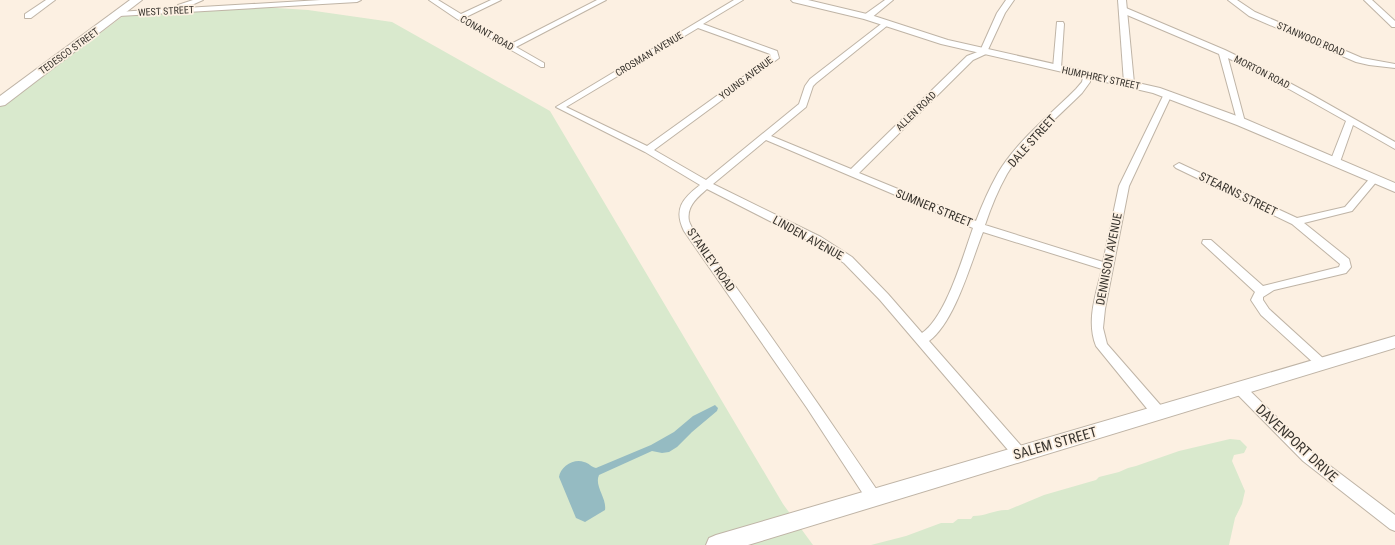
<svg xmlns="http://www.w3.org/2000/svg" width="1395" height="545" viewBox="0 0 1395 545" font-family="'Roboto Condensed',sans-serif">
	<rect width="100%" height="100%" fill="#fcf0e2"/>
	<g fill="#d9e9cd">
		<polygon points="261,7 308,10 392,22 550,111 783,504 813,545 0,545 0,99 13,99 123,16"/>
		<path d="M 1230,439 L 1240,440 L 1247,447 L 1244,453 L 1234,455 L 1232,461 L 1245,491 L 1242,504 L 1235,518 L 1229,545 L 871,545 L 906,536 L 941,523 L 953,523 L 958,519 L 971,519 L 973,516 C 986,516 996,509 1008,510 L 1044,495 L 1096,480 L 1099,477 L 1119,472 L 1128,468 L 1136,466 L 1179,451 Z"/>
	</g>
	<path fill="#95bbc2" d="M 715,405 L 718,408 L 717,411 L 692,432 L 677,447 L 669,452 L 662,453 L 652,451 L 599,475 C 594,486 607,498 605,510 L 585,522 L 576,518 L 559,477 C 560,467 574,458 584,462 C 589,463 591,467 596,468 L 651,445 L 674,432 L 693,416 Z"/>
	<g fill="none" stroke-linecap="round" stroke-linejoin="round">
		<g stroke="#bfb4a6" stroke-width="2">
			<g id="minor">
				<polygon points="46,0 55,0 31,18 25,18 25,14"/>
				<polygon points="193,0 203,0 185,8 321,0 361,0 357,2 119,16 115,14 119,12 178,8 178,5"/>
				<polygon points="429,0 438,0 461,14 491,0 501,0 466,17 511,44 597,0 606,0 516,47 544,63 544,67 541,67 457,19"/>
				<path d="M 734,0 L 743,0 L 703,24 L 777,51 L 779,58 L 654,150 L 706,180 L 799,104 L 805,86 L 810,79 L 885,21 L 888,21 L 888,25 L 816,83 L 813,86 L 806,107 L 771,136 L 851,169 L 967,56 L 980,51 L 997,13 L 1006,0 L 1014,0 L 1005,13 L 986,54 L 973,60 L 859,173 L 976,221 C 982,205 989,189 998,173 C 1017,141 1050,115 1076,89 L 1082,82 L 1084,73 L 1090,73 L 1090,82 L 1082,93 C 1057,118 1025,144 1007,174 C 998,190 991,207 985,225 L 1103,262 L 1119,186 L 1164,94 L 1165,92 L 1171,92 L 1172,94 L 1129,186 L 1105,309 L 1103,328 L 1107,344 L 1163,408 L 1165,412 L 1163,416 L 1158,417 L 1153,416 L 1096,346 C 1086,321 1096,294 1102,269 L 983,232 C 971,262 955,322 929,341 L 1024,449 L 1026,453 L 1024,457 L 1019,459 L 1014,457 L 880,300 L 844,263 L 813,243 L 707,189 C 698,197 686,206 689,221 C 692,233 724,270 733,283 C 783,353 831,422 879,493 L 881,498 L 879,503 L 874,505 L 869,503 L 807,408 L 684,231 C 673,209 683,198 700,185 L 645,152 L 556,107 ZM 698,28 L 770,54 L 771,57 L 647,146 L 566,107 ZM 766,140 L 973,228 C 963,256 946,317 922,333 L 888,294 L 852,257 L 821,237 L 713,184 Z"/>
				<polygon points="885,0 893,0 870,19 864,19 864,15"/>
				<polygon points="1228,0 1237,0 1255,12 1362,58 1395,64 1395,68 1369,65 1356,62 1249,16"/>
				<polygon points="1364,0 1372,0 1395,21 1395,27 1392,27"/>
				<polygon points="1120,8 1126,8 1225,50 1260,67 1312,95 1395,142 1395,149 1353,125 1340,162 1338,164 1332,164 1330,162 1346,121 1289,89 1228,58 1245,122 1244,124 1238,124 1219,54 1120,12"/>
				<polygon points="1057,22 1063,22 1064,24 1061,68 1057,70 1053,68"/>
				<polygon points="1179,163 1297,218 1345,207 1371,177 1377,177 1379,179 1377,181 1352,211 1304,223 1349,259 1351,267 1346,273 1342,274 1274,290 1263,297 1263,300 1269,309 1325,360 1327,363 1325,366 1321,368 1317,366 1261,315 1251,300 1255,292 1202,243 1203,240 1211,240 1263,286 1339,267 1340,264 1292,224 1176,168 1174,166"/>
				<polygon points="1240,384 1244,385 1313,453 1395,515 1395,531 1390,529 1303,461 1236,393 1234,389 1236,385"/>
			</g>
		</g>
		<g stroke="#bfb4a6" stroke-width="2">
			<polygon id="tertiary" points="1118,0 1126,0 1134,83 1129,86 1124,83"/>
		</g>
		<g stroke="#bfb4a6" stroke-width="2">
			<g id="secondary">
				<polygon points="791,0 808,0 871,15 948,40 1160,88 1245,119 1395,183 1395,192 1237,125 1153,93 941,44 864,19 793,2"/>
				<polygon points="1395,336 1395,348 748,545 706,545 709,538 716,535"/>
			</g>
		</g>
		<g stroke="#bfb4a6" stroke-width="2">
			<polygon id="primary" points="130,0 142,0 5,105 0,106 0,96"/>
		</g>
		<use href="#minor" fill="#fff" fill-rule="evenodd"/>
		<use href="#tertiary" fill="#fff" fill-rule="evenodd"/>
		<use href="#secondary" fill="#fff" fill-rule="evenodd"/>
		<use href="#primary" fill="#fff" fill-rule="evenodd"/>
	</g>
	<g text-anchor="middle" dominant-baseline="central" stroke-width="3.5" stroke-linejoin="round" paint-order="stroke">
		<g font-size="10" fill="#38342e" stroke="#fcf0e2">
			<text transform="translate(166 11) rotate(-3)">WEST STREET</text>
			<text transform="translate(487 33) rotate(30)">CONANT ROAD</text>
			<text transform="translate(1311 39) rotate(23)">STANWOOD ROAD</text>
			<text transform="translate(69 51) rotate(-36)">TEDESCO STREET</text>
			<text transform="translate(649 54) rotate(-31)">CROSMAN AVENUE</text>
			<text transform="translate(1262 72) rotate(27)">MORTON ROAD</text>
			<text transform="translate(746 78) rotate(-37)">YOUNG AVENUE</text>
			<text transform="translate(1101 78) rotate(12)">HUMPHREY STREET</text>
			<text transform="translate(916 111) rotate(-44)">ALLEN ROAD</text>
		</g>
		<g font-size="12" fill="#38342e" stroke="#fcf0e2">
			<text transform="translate(1032 141) rotate(-48)">DALE STREET</text>
			<text transform="translate(1238 194) rotate(26)">STEARNS STREET</text>
			<text transform="translate(934 208) rotate(22)">SUMNER STREET</text>
			<text transform="translate(808 238) rotate(29)">LINDEN AVENUE</text>
			<text transform="translate(1109 259) rotate(-79)">DENNISON AVENUE</text>
			<text transform="translate(711 260) rotate(55)">STANLEY ROAD</text>
		</g>
		<g font-size="14" fill="#38342e" stroke="#fcf0e2">
			<text transform="translate(1055 443) rotate(-16)">SALEM STREET</text>
			<text transform="translate(1297 443) rotate(43)">DAVENPORT DRIVE</text>
		</g>
	</g>
</svg>
